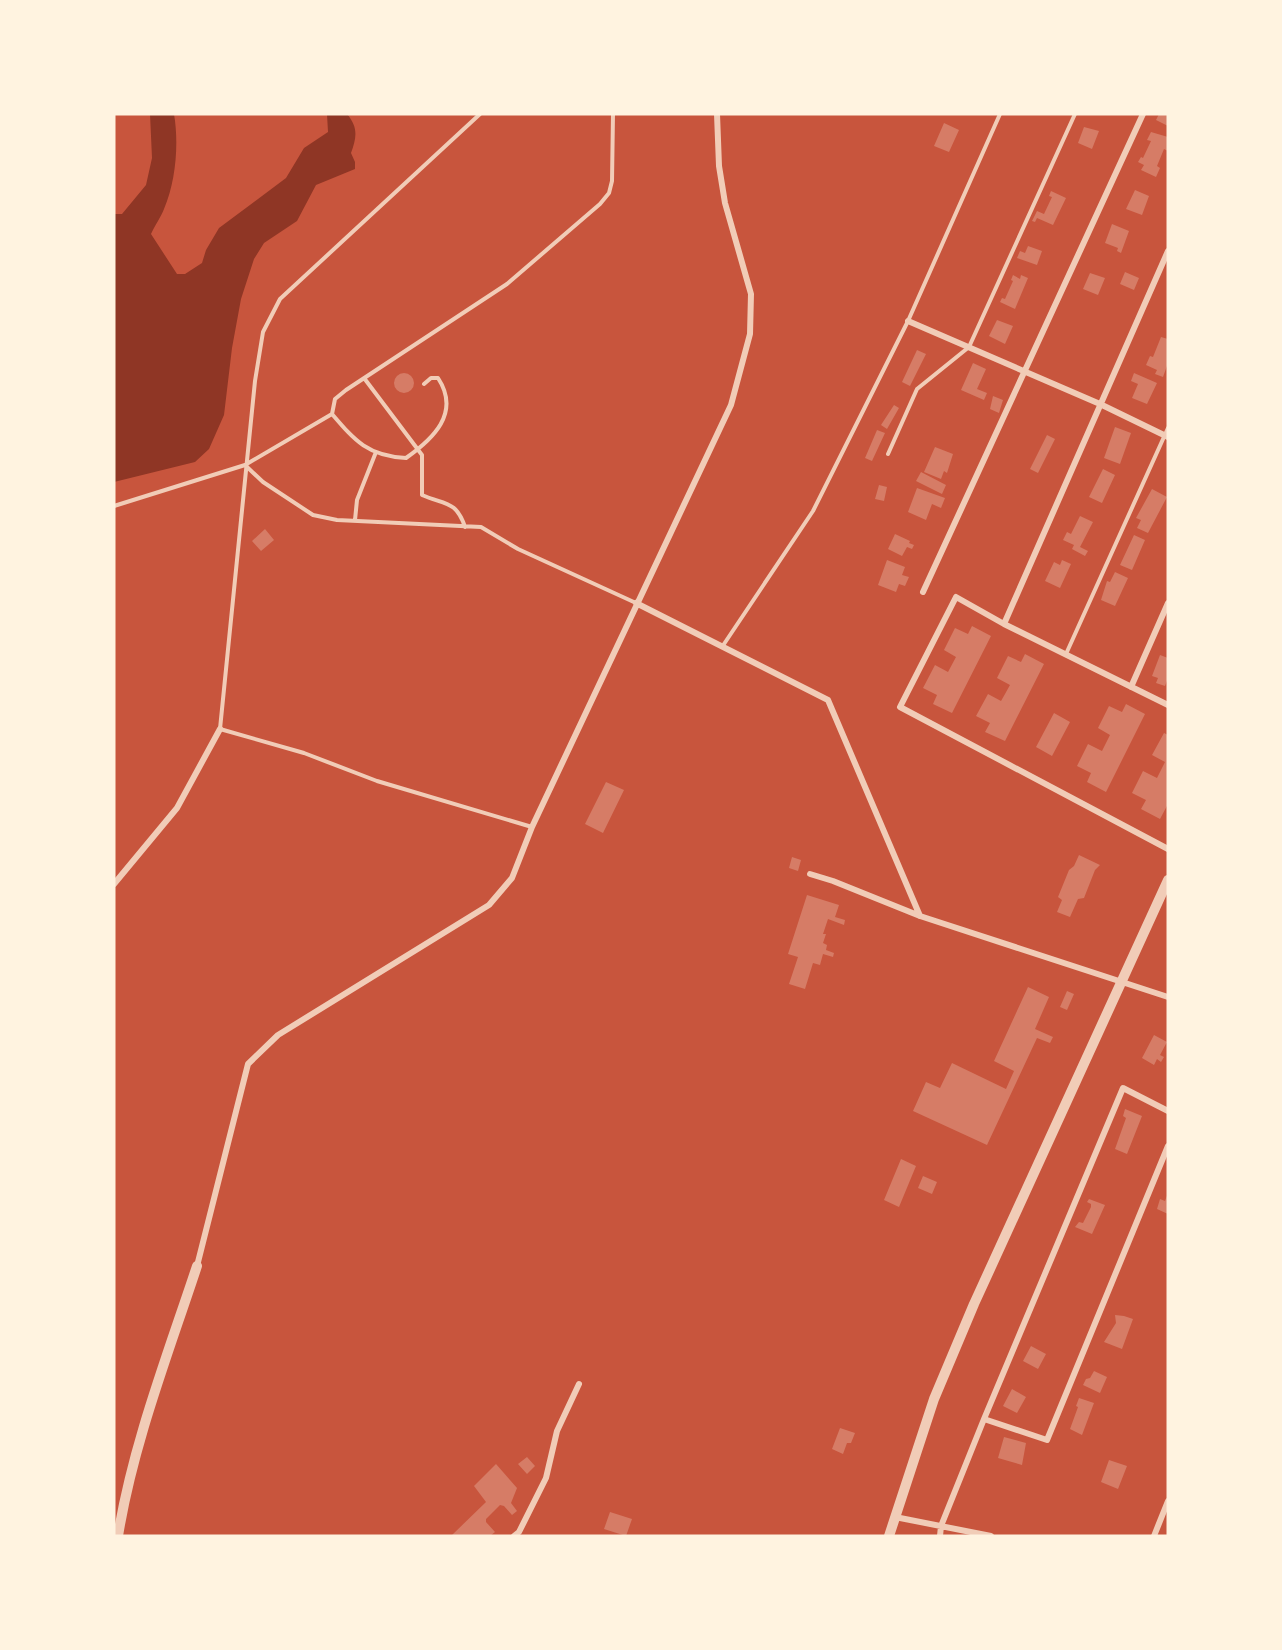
<svg xmlns="http://www.w3.org/2000/svg" width="1282" height="1650" font-family="Lato,sans-serif">
	<rect width="100%" height="100%" fill="#c8553d"/>
	<path fill="#8f3625" d="M150 114H174C179 143 176 181 164 209 161 217 155 225 151 234L177 274H185L202 263 206 250 219 228 286 178 304 148 328 132 327 114H347C358 127 357 137 351 153L355 162V169L316 185 297 221 264 243 254 259 241 299 232 348 224 415 209 449 195 462 114 482V214H122L146 185 152 158Z"/>
	<path fill="#d67c66" d="M1159 114H1168V126L1156 120Z
		M944 123 959 130 949 152 934 146Z
		M1084 127 1099 131 1092 149 1078 143Z
		M1151 132 1168 137V151L1164 149 1157 166 1160 168 1156 177 1141 170 1144 165 1138 162 1141 157 1143 158 1151 141 1147 140Z
		M1135 190 1149 196 1142 215 1126 209Z
		M1051 191 1066 198 1053 225 1037 218 1035 222 1032 221 1037 211 1044 214 1052 197 1049 196Z
		M1112 224 1129 231 1121 253 1117 251 1118 248 1105 243Z
		M1028 246 1042 251 1037 265 1017 258 1020 251 1025 253Z
		M1125 272 1139 278 1134 290 1120 284Z
		M1090 273 1105 278 1098 295 1083 289Z
		M1013 275 1020 279 1021 275 1028 278 1015 309 1000 302 1002 298 1005 299 1013 281 1011 280Z
		M997 320 1013 326 1005 344 989 336Z
		M1161 337 1168 339V363L1163 377 1155 374 1157 370 1146 365 1150 356 1153 357Z
		M917 350 926 354 910 386 902 382Z
		M973 363 986 369 977 389 987 393 984 400 961 390Z
		M394 383a10 10 0 1 1 20 0a10 10 0 1 1-20 0Z
		M1134 373 1157 383 1147 404 1132 398 1138 384 1131 381Z
		M993 396 1003 400 999 413 990 409Z
		M894 405 899 408 887 429 881 425Z
		M1115 427 1131 433 1120 464 1104 458Z
		M877 430 885 433 872 461 865 458Z
		M1047 435 1055 439 1038 473 1030 469Z
		M935 447 953 454 947 473 944 471 941 479 924 472Z
		M1103 469 1115 475 1102 503 1089 497Z
		M921 472 946 485 942 494 916 481Z
		M879 485 887 487 884 501 875 499Z
		M917 488 945 498 941 508 932 504 926 520 908 512Z
		M1152 489 1167 497 1148 533 1137 528 1141 520 1136 518Z
		M1080 516 1093 522 1080 547 1088 551 1085 556 1072 549 1074 545 1063 540 1067 532 1071 534Z
		M265 529 274 540 261 551 252 541Z
		M895 534 910 541 909 543 914 545 912 549 907 547 902 556 888 549Z
		M1134 535 1145 540 1132 570 1120 565Z
		M887 560 905 567 902 575 909 577 905 586 899 584 896 592 878 585Z
		M1062 560 1071 564 1060 588 1045 581 1054 562 1060 565Z
		M1115 572 1128 578 1115 606 1101 600 1107 581 1110 582Z
		M972 626 991 636 952 713 933 704 937 695 923 688 935 665 948 672 956 657 944 650 955 628 968 634Z
		M1025 654 1044 664 1005 741 985 732 990 723 976 716 988 694 1001 701 1005 694 1010 685 997 678 1008 656 1021 662Z
		M1160 655 1168 658V678L1165 686 1156 683 1158 678 1152 676Z
		M1126 704 1145 714 1106 792 1087 782 1091 773 1077 766 1088 744 1102 751 1110 735 1098 728 1109 706 1122 712Z
		M1054 713 1070 722 1052 756 1036 747Z
		M1164 733 1168 735V804L1160 819 1141 809 1146 800 1132 793 1143 771 1157 778 1165 762 1152 755Z
		M606 782 624 790 603 833 585 824Z
		M1079 855 1100 865 1095 870 1084 898 1078 899 1070 917 1057 912 1062 900 1058 897 1069 870 1074 866Z
		M792 857 801 860 798 871 789 868Z
		M807 895 839 905 835 917 845 920 844 925 828 919 823 934H826L823 943 827 945 826 950 834 953 833 957 823 954 820 965 813 963 805 989 789 984 798 957 788 954Z
		M1028 987 1049 997 1035 1029 1053 1037 1050 1043 1037 1038 987 1145 913 1111 926 1082 940 1088 952 1063 1006 1089 1014 1071 994 1061Z
		M1067 991 1074 994 1067 1010 1060 1007Z
		M1154 1035 1167 1042 1160 1055 1164 1057 1161 1062 1157 1059 1154 1065 1142 1058Z
		M1125 1109 1142 1116 1127 1154 1115 1149 1126 1118 1123 1116Z
		M901 1159 916 1166 899 1207 884 1200Z
		M923 1176 937 1182 932 1194 918 1188Z
		M1168 1193V1214L1157 1209 1160 1199 1165 1201Z
		M1089 1199 1105 1205 1092 1234 1075 1227 1079 1222 1083 1223 1091 1207V1204L1087 1202Z
		M1115 1315 1124 1316 1133 1319 1122 1349 1104 1342 1116 1323Z
		M1031 1346 1046 1354 1038 1369 1023 1361Z
		M1094 1371 1107 1377 1100 1393 1083 1385 1086 1379 1090 1378Z
		M1012 1389 1026 1397 1017 1413 1003 1406Z
		M1079 1398 1094 1403 1082 1435 1070 1429 1078 1407 1076 1406Z
		M840 1428 855 1433 851 1443H847L843 1454 832 1449Z
		M1004 1437 1026 1443 1022 1465 998 1458Z
		M527 1457 535 1466 527 1474 518 1464Z
		M1109 1460 1127 1466 1118 1489 1101 1482Z
		M496 1464 517 1488 511 1503 517 1511 512 1515 504 1506 500 1505 486 1519V1522L495 1532 490 1536H451L486 1502 474 1486Z
		M610 1512 632 1519 626 1536 604 1529Z"/>
	<g fill="none" stroke-linecap="round" stroke-linejoin="round">
		<path stroke="#f1ccb7" stroke-width="4" d="M480 114 280 299 263 332 255 381 220 729 304 753 377 781 532 827
			M364 378 422 455V495C445 505 456 500 465 527
			M332 414C355 441 368 456 406 458 433 439 461 413 438 378H431L424 384
			M888 454 917 389 969 347 1075 114
			M246 466 263 482 313 515 337 520 481 527 518 549 636 603
			M114 506 245 465 332 414 335 399 346 390 507 284 600 204 609 193 612 181 613 114
			M355 520 357 500 376 452
			M722 647 813 511 908 321 1000 114
			M1066 654 1168 428"/>
		<path stroke="#f1ccb7" stroke-width="6" d="M908 321 1100 404 1168 437
			M923 592 1143 114
			M636 603 828 700 920 916
			M1004 624 1168 251
			M1131 687 1168 603
			M1168 705 1004 624 956 597 900 707 1168 849
			M810 874 833 881 920 916 1168 997
			M114 884 177 808 220 729
			M197 1266 248 1064 278 1035 489 905 512 878 532 827 731 405 750 334 751 294 725 203 719 166 717 114
			M984 1419 1047 1440 1168 1146
			M895 1517 991 1536
			M514 1536 519 1532 546 1478 557 1431 579 1384
			M940 1536 941 1526 984 1419 1123 1088 1168 1111
			M1154 1536 1168 1501"/>
		<path stroke="#f1ccb7" stroke-width="10" d="M118 1536C133 1444 168 1354 197 1266
			M889 1536 934 1399 974 1304 1168 880"/>
	</g>
	<rect width="1282" height="1650" fill="none" stroke="#fff3e0" stroke-width="231"/>
</svg>
